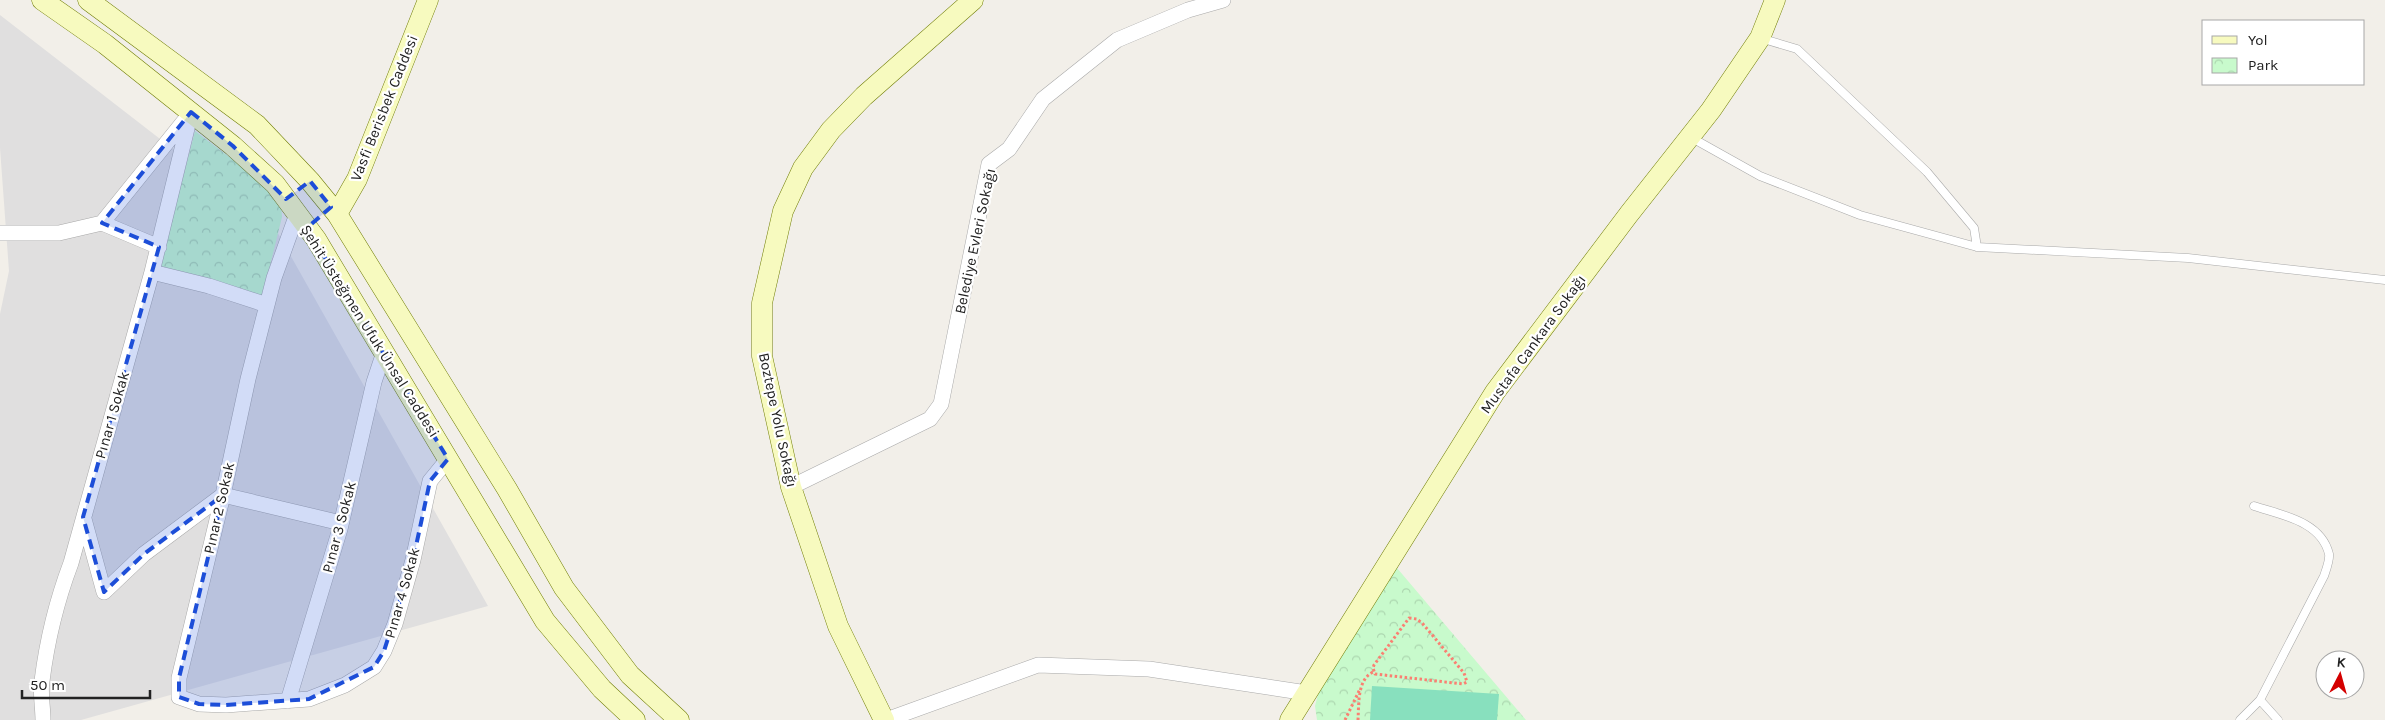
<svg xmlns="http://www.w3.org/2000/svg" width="2385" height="720" font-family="Karla,sans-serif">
	<defs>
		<pattern id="park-crowns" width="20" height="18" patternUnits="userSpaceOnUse" patternTransform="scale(1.25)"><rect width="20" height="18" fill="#c8facc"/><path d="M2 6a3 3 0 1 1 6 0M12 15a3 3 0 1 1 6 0" fill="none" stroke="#acd6af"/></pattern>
	</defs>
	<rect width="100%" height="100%" fill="#f2efe9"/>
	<path fill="#e0dfdf" d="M0 15 275 228 488 606 81 720H0V314L9 271 0 148Z"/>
	<path fill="url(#park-crowns)" d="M195 131 257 178 281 204 282 217 262 298 160 266Z
		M1397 568 1526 720H1317L1315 706 1318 694Z"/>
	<path fill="#88e0be" d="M1372 686 1499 694 1497 720H1370Z"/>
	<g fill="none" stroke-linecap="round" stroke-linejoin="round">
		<g stroke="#a9a9a9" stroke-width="9">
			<path id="lane" d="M1760 38 1797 49 1927 172 1974 228 1977 247
				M1692 138 1760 176 1860 215 1977 247 2188 258 2385 280
				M2260 700 2278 720
				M2240 720 2260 700 2324 576C2326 570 2330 560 2329 554 2321 521 2281 515 2254 506"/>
		</g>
		<g stroke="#a9a9a9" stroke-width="16">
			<path id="street" d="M297 214 274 278 248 379 223 495 179 678V697L199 704 226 705 309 699 345 685 374 667 384 651 395 624 413 560 430 481 448 459
				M102 223 159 247
				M0 233H59L102 223 189 115
				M152 272 209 286 267 305
				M791 487 930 419 941 404 989 164 1009 149 1043 99 1117 40 1188 10 1223 0
				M84 519 104 592 144 554 223 495 341 523
				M288 701 340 529 374 382 384 352
				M43 720C43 707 40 693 42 681 47 641 57 600 71 563L152 272 191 112
				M886 720 1038 665 1149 669 1307 693"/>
		</g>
		<g stroke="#707d05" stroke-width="21">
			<path id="secondary" d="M42 0 105 44 233 146 275 184 316 239 545 621 602 689 635 720
				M88 0 257 125 310 181 337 214 507 489 564 588 630 675 679 720
				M337 214 357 179 428 0
				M884 720 838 626 791 487 762 356V303L783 211 803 168 831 130 864 96 973 0
				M1290 720 1495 392 1629 214 1711 110 1760 38 1775 0"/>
		</g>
		<path stroke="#fa8072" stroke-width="3" stroke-dasharray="2.5 2.5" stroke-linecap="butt" d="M1409 618 1417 619 1423 624 1464 673 1467 682 1463 684 1375 674 1373 668 1374 665Z
			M1345 720 1360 689
			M1358 720C1359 704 1357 680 1373 672"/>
		<use href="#lane" stroke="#fff" stroke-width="8"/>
		<use href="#street" stroke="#fff" stroke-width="15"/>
		<use href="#secondary" stroke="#f7fabf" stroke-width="20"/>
	</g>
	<path fill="#1d4ed8" fill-opacity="0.2" stroke="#1d4ed8" stroke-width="4" stroke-dasharray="10 6" stroke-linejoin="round" d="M191 112 233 146 286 199 310 181 331 207 307 228 448 459 430 481 413 560 384 651 374 667 309 699 226 705 199 704 179 697V678L223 495 144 554 104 592 83 517 159 247 102 223Z"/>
	<g text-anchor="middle" stroke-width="4.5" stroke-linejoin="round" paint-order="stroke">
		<g font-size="15" fill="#222" stroke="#fff">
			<text transform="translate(384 108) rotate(-68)" y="5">Vasfi Berisbek Caddesi</text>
			<text transform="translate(975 241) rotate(-78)" y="5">Belediye Evleri Sokağı</text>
			<text transform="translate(370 331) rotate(58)" y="5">Şehit Üsteğmen Ufuk Ünsal Caddesi</text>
			<text transform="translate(1533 344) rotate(-54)" y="5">Mustafa Cankara Sokağı</text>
			<text transform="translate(112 415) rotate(-74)" y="5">Pınar 1 Sokak</text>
			<text transform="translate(778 420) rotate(78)" y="5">Boztepe Yolu Sokağı</text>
			<text transform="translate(219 508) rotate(-77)" y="5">Pınar 2 Sokak</text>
			<text transform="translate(339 527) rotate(-75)" y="5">Pınar 3 Sokak</text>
			<text transform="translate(402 593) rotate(-74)" y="5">Pınar 4 Sokak</text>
		</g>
	</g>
	<rect x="2202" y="20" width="162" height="65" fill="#ffffff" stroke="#a7a7a7"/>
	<rect x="2212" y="36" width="25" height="8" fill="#f7fabf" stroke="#a7a7a7"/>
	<text x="2248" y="45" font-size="15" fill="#222222">Yol</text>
	<rect x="2212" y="58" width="25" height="15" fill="url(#park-crowns)" stroke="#a7a7a7"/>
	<text x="2248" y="70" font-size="15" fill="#222222">Park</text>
	<g transform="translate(2340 675) rotate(6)"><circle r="24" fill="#ffffff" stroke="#a7a7a7"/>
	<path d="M0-4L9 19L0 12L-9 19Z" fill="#d40000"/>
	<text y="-8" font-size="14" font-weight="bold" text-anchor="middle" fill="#222222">K</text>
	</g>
	<path d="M22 690v8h128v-8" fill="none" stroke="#222222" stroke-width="2.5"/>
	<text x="30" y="690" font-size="15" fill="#222222" stroke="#ffffff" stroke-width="4" paint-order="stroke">50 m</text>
</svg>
